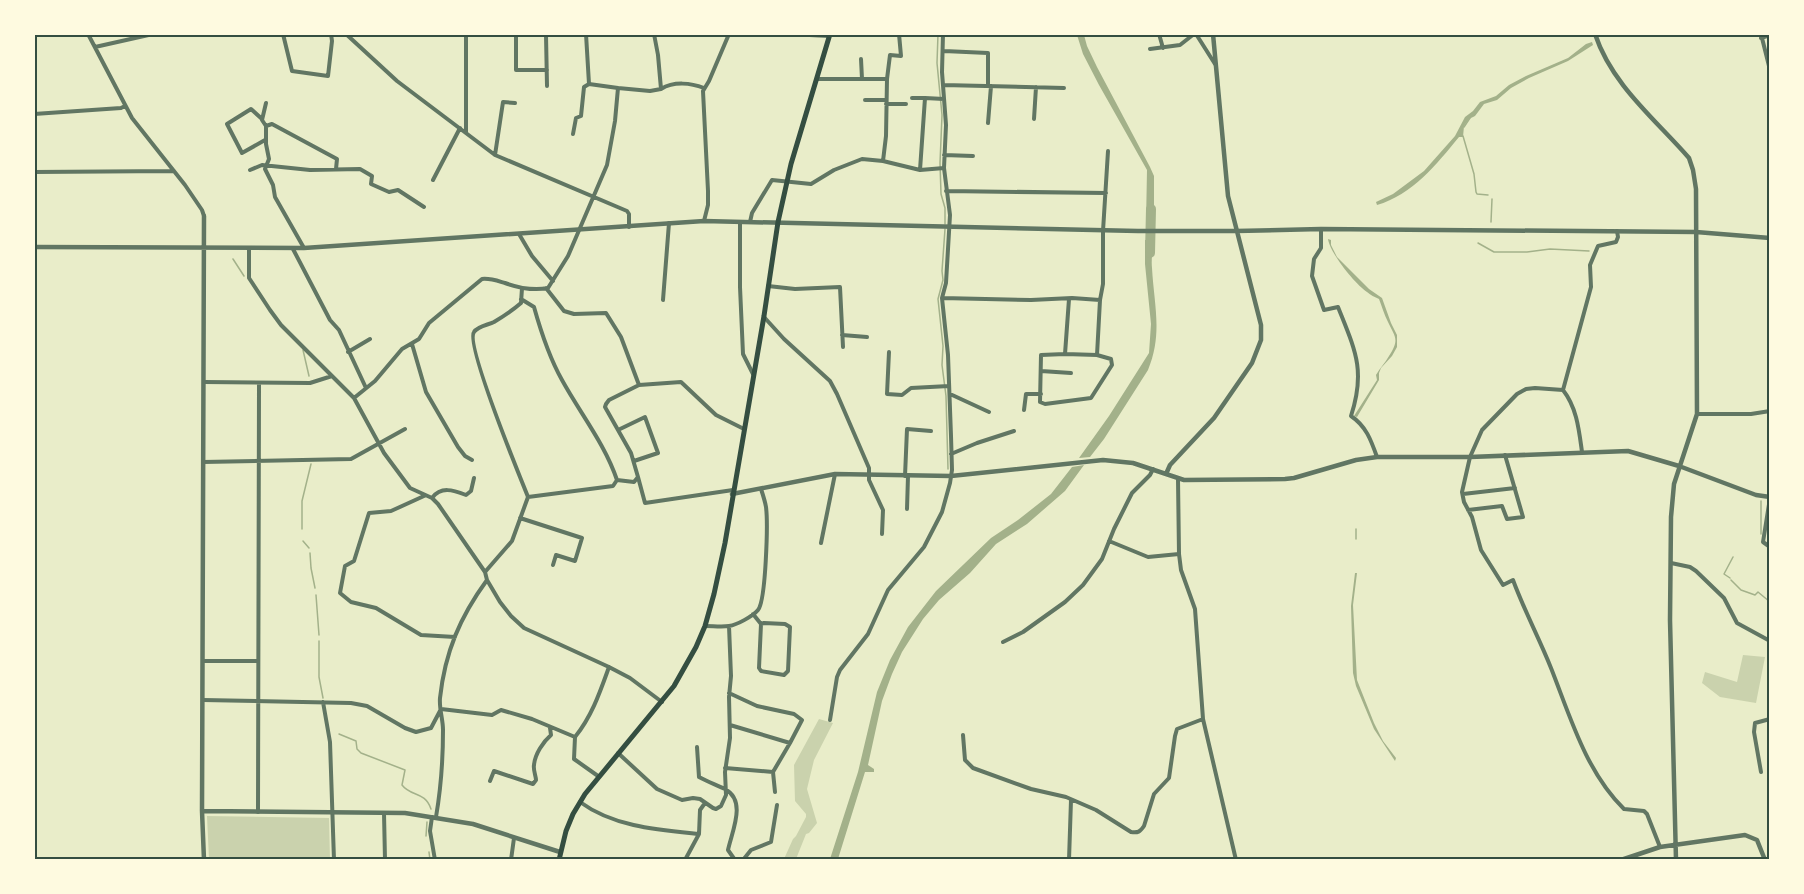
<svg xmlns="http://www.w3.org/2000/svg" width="1804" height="894" font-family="'PT Sans Narrow',sans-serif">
	<rect width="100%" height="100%" fill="#e9edc9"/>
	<path fill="#cad2ad" d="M1743 655 1765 657 1756 703 1720 697 1702 683 1705 672 1737 682Z
		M819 719 833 723 814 760 807 789 817 823 809 833 806 834 796 859H784L793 839 796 836 806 817V814L795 801 794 765Z
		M207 816 329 818 330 859H209Z"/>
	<path fill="#a3b18a" d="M1077 35H1084L1087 46 1097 67 1150 167 1154 176V223H1146L1147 170 1099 85 1083 54Z
		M1592 42 1593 45 1568 61 1529 78 1511 88 1497 100 1484 104 1475 116 1469 119 1464 126 1463 137H1459C1437 164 1412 195 1377 205L1376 202 1393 194 1424 171 1455 136 1465 117 1473 111 1480 102 1496 96 1509 85 1526 76 1568 58 1586 44Z
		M1328 239 1331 240V245L1337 257 1369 289 1382 298 1391 323 1397 335V347L1392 356 1381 368 1379 373V380L1357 417 1354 416 1377 380 1376 375C1380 368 1385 363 1389 356 1400 339 1395 337 1388 322 1384 314 1382 307 1379 299 1375 297 1370 295 1367 292 1355 284 1330 253 1328 239Z
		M1145 240H1153C1153 249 1151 259 1152 268 1154 305 1163 334 1148 370L1104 439 1090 457 1079 458 1109 416 1149 353 1151 324 1145 264Z
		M1084 465 1065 491 1027 524 996 544 970 573 939 600 923 619 902 652 892 674 882 701 868 765 874 769V772H865L838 859H830L858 772 877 692 890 660 908 627 936 591 991 538 1018 520 1051 494 1072 467Z
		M1355 573H1357L1353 605 1357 680 1374 723 1383 741 1396 758 1395 761 1374 729 1356 686 1353 673 1351 606Z"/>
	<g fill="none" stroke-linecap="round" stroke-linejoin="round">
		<path stroke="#a3b18a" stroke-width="1.5" d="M938 34 937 63 942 115 940 163 941 194 945 208V224
			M1464 127 1470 118
			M1463 136 1474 174 1476 192 1477 194 1488 195
			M1491 222 1492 199
			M945 229 942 271 943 280 938 299 943 346 942 365 946 396 948 469
			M1478 243 1494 252H1527L1550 249 1589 251
			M233 259 244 276
			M303 350 309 376
			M1761 501V534
			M302 529V501L311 464
			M1356 529V539
			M303 541 309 548
			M310 553 311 568 315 588
			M1730 578 1724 574 1733 557
			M1731 580 1741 590 1755 595 1758 592 1770 602
			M316 595 319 635
			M319 641V677L323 698
			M339 734 356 741 357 749 361 753 405 770 402 785C411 797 425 791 431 809
			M426 836 427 822
			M429 852 430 860"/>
		<path stroke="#a3b18a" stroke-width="10" d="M1150 253 1151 209"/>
		<path stroke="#617663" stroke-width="4" d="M88 34 132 118 185 185 202 210 204 216
			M283 34 292 71 328 76 332 41 331 34
			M346 34 397 81 495 155 627 211 629 214V227
			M466 34V132
			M516 34V70H547
			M534 34 546 35 547 86
			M586 34 589 84 618 88
			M790 34 829 36
			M1159 34 1163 48
			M1196 34 1215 64
			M1761 34 1770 70
			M1761 38 1770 35
			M95 47 153 34
			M1150 49 1180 45 1194 34
			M944 51 988 53V86
			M861 59 862 79
			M817 79H887L886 136 883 161
			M887 79 890 55 901 56 899 34
			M943 85 1064 88
			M661 89C674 81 691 83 704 88
			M912 98H925L920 170
			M925 98 944 99
			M865 100H886
			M266 103 262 120 266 126V144L269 159 265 169 273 185 275 197 304 248
			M886 104H906
			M34 114 121 108 125 106
			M262 119 251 109 227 124 242 153 265 140
			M1034 119 1036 87
			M988 123 991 86
			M266 126 272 124 337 159 336 169
			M573 134 576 118 581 116 584 87 589 84
			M495 155 503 102 515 103
			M944 155 973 156
			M250 170 262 165 310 170 360 169 372 176 371 184 389 192 398 190 424 207
			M34 172 174 171
			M433 180 460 128
			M946 191 1106 193
			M704 221 708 205V191L703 91 709 81 729 34
			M740 222V287L743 354 753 374
			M750 222 752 213 772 180 811 184 834 170 862 159 883 161 920 170 944 168
			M1321 229V248L1314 259 1312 276 1324 310 1338 307C1355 350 1366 370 1351 416 1366 426 1371 440 1377 457
			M519 234 532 256 553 281
			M249 249V278L270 310 281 325 354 398 384 453 410 488 432 498 438 504 485 572 487 580 500 602 511 616 524 628 609 667 630 678 662 702
			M293 249 330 320 339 330 366 388
			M768 286 795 289 840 287 843 347
			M546 288 564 311 574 314 606 313 621 337 639 385
			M942 298 1031 300 1072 298 1100 300 1103 284V231L1108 151
			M521 299 534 307C541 332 549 357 562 380 580 413 605 444 617 480L613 486 528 497
			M1069 299 1065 354 1097 355 1100 300
			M663 300 669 223
			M764 317 784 339 830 381 837 394 869 468V480L883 510 882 534
			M842 335 867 337
			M412 344 426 392 458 447 465 456 472 460
			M348 352 370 339
			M889 352 887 394 902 395 911 388 949 386
			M1065 354 1041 355 1040 402 1045 404 1091 398 1112 365 1111 359 1097 355
			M1041 371 1071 373
			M204 382 310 383 332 376
			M1563 390 1591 287 1590 265 1598 246 1616 242 1618 237 1617 231
			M950 394 989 412
			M354 398 375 381 402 349 419 339 429 323 482 279C490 278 498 281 505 283 519 288 533 291 548 288L568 256 607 165 615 121 618 88 650 91 661 89 658 55 654 34
			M1024 410 1026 394H1041
			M1697 414H1751L1770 411
			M618 430 645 417 658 453 634 461
			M1582 452C1579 430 1577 408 1563 390L1535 388 1526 389 1517 394 1482 430 1470 457 1462 492 1464 502 1472 517 1481 550 1503 585 1513 580C1524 610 1539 638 1551 668 1570 716 1586 772 1624 809L1644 811 1647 814 1660 847
			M951 454 977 443 1014 431
			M203 462 351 459 405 429
			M905 476 907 429 931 431
			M638 477 645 503 733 490
			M1178 479 1179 554 1181 570 1195 609 1203 719 1236 860
			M617 480 634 482 638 477 631 453 605 407 606 404 609 400 639 385 681 382 716 415 744 429
			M1463 494 1515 488
			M424 496 391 511 369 513 354 561 345 566 340 593 351 602 376 608 421 635 455 637
			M432 498C441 486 453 490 466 495L471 491 474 478
			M1770 498 1763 542 1770 547
			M907 509 908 476
			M1468 510 1502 506 1507 519 1523 517 1505 455
			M520 518 582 538 575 561 556 555 553 565
			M1109 541 1148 557 1179 554
			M821 543 835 474
			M1671 563 1690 567 1696 571 1724 598 1737 623 1770 641
			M485 572 512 541 528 497C520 477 465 343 474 332 478 326 488 325 494 322 504 316 513 310 521 303L522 288
			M753 614 761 624 759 668 761 671 784 675 788 671 790 627 785 624 764 623 761 624
			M705 626C713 626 722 627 729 626 737 625 753 616 758 610 766 600 768 523 766 507 765 501 763 495 761 489
			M1003 642 1023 632 1065 602 1083 585 1102 559 1114 529 1132 493 1150 475 1153 469
			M203 661H258
			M729 693 757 706 794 714 802 720 790 743 730 725
			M203 700 351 703 367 706 405 728 416 732 431 728 441 709
			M323 702 330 742 334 860
			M441 709 492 715 501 710 532 719 575 737C592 716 600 692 609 667
			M830 720 837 677 840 670 868 634 888 590 924 547 942 512 950 483 952 470 951 436 948 355 942 298 946 283 950 215 944 168 946 125 942 72 943 34
			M963 735 965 760 973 768 1031 789 1066 797 1096 810 1131 832C1138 833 1140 832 1144 826L1154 794 1169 778 1175 736 1177 729 1203 719
			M575 737 574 759 598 776
			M697 747 699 777C708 782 717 785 725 789 747 801 732 831 728 850L735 860
			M618 753 657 789 682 800 693 798 700 799 713 808 716 809 721 806 726 795 725 772 730 738 729 697 731 676 729 626
			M725 768 773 772 790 743
			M773 772 775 792
			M1761 772 1754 732 1755 723 1770 719
			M490 781 494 771 533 784 536 780C536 776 533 770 534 765 535 754 543 742 551 735L550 728
			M580 802C614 827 659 830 699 834
			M258 812 259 383
			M384 813 385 860
			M432 817 430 831 435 860
			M436 817C441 788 443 760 443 730 443 719 439 709 440 698 445 652 460 617 487 580
			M511 860 514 838
			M685 860 699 834 700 810 705 803
			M743 860 751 850 771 842 777 805
			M1069 860 1071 800"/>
		<path stroke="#617663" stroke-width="4.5" d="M1595 34C1612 85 1655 119 1689 158L1693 170 1696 189 1697 414 1674 484 1671 517 1670 620 1676 860
			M34 247 304 248 704 221 1138 231H1236L1321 229 1696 232 1770 238
			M1166 474 1170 465 1214 418 1252 363 1261 340V325L1228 196 1213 34
			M732 494 835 474 951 476 1103 460 1133 463 1184 480 1285 479 1294 478 1356 460 1377 457H1470L1628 451 1679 466 1756 495 1770 497
			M202 811 405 813 473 824 560 852
			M204 860 202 811 204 216
			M1621 860 1660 847 1745 835 1757 840 1765 860"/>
		<path stroke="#344e41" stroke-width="5" d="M559 860 566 831 573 814 585 794 674 686 696 647 705 626 714 594 725 543 764 316 778 222 791 164 830 34"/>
	</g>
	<rect width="1804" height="894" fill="none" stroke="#fefae0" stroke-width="72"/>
	<rect x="36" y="36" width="1732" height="822" fill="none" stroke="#344e41" stroke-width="2"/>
</svg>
